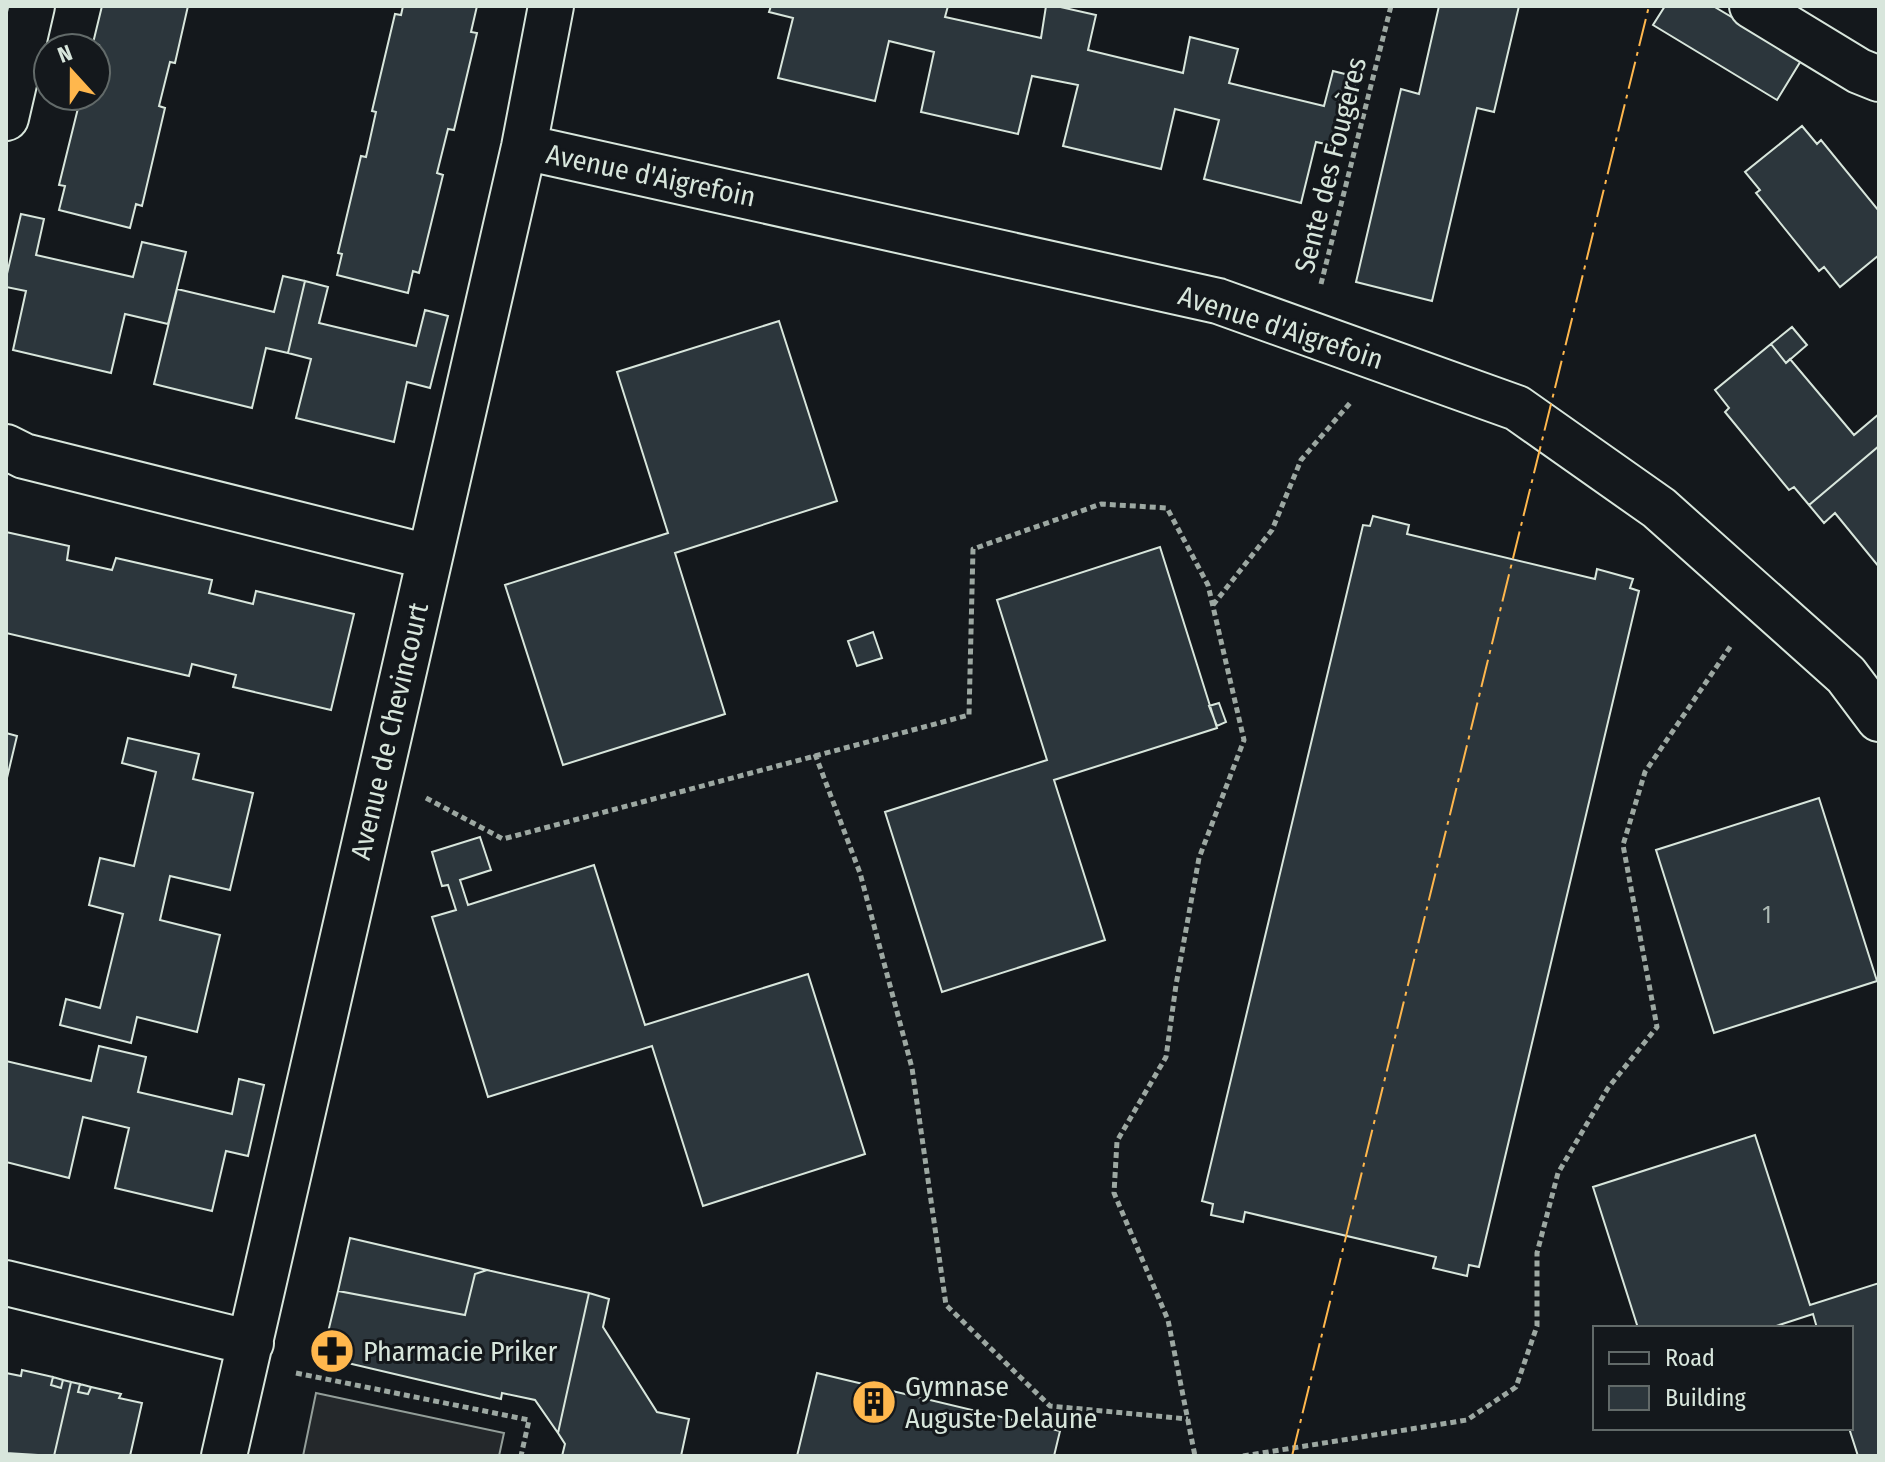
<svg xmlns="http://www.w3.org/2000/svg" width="1885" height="1462" font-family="'Fira Sans Condensed',sans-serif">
	<rect width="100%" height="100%" fill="#14181c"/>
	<path fill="#24282b" stroke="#939e99" stroke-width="2" d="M316 1393 504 1433 499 1456H303Z"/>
	<path fill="#2c363c" stroke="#d8e6dc" stroke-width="2" d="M102 6H188L175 63 170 62 159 106 165 108 142 206 136 204 130 228 59 210 65 186 59 185 81 96H96V56L99 45 93 43Z
		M403 6H477L471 32 477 33 454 130 448 129 437 173 443 175 419 273 413 271 408 293 337 275 342 254 338 253 361 156 366 157 376 112 372 111 395 14 401 15Z
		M771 6H948L945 17 1041 38 1046 6H1056L1096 15 1088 50 1183 73 1190 37 1238 49 1229 83 1324 106 1333 71 1357 77 1340 147 1316 142 1301 203 1204 179 1219 120 1175 109 1161 169 1063 146 1078 85 1032 76 1018 134 921 112 934 52 889 41 875 101 778 78 793 18 769 12Z
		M1439 6H1519L1494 112 1477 108 1432 301 1356 282 1401 89 1419 94Z
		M1665 6H1713L1802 59 1777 100 1653 25Z
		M1802 126 1817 144 1821 140 1879 211V255L1840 287 1824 267 1819 271 1756 193 1760 190 1745 172Z
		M21 214 44 219 36 255 133 277 142 242 186 252 168 324 125 314 111 373 13 350 26 291 6 287V278Z
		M283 276 305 281 288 353 266 348 252 408 154 384 177 289 274 312Z
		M305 281 328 287 319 323 416 346 425 310 448 316 430 388 407 382 394 442 296 418 311 359 288 353Z
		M779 321 837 501 675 553 725 714 563 765 505 585 668 533 617 372Z
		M1792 327 1807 345 1786 363 1771 344Z
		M1771 344 1786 363 1790 359 1854 435 1879 414V446L1809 505 1794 487 1789 490 1725 412 1729 408 1715 390Z
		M1879 446V567L1835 513 1824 523 1809 505Z
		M1373 516 1409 525 1407 534 1595 579 1597 569 1633 579 1630 588 1639 591 1479 1267 1469 1265 1467 1276 1433 1268 1436 1257 1245 1212 1243 1222 1211 1215 1213 1204 1202 1201 1363 525 1370 526Z
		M6 532 69 546 67 560 112 570 116 558 212 580 209 593 253 604 256 591 354 614 331 710 233 687 236 675 192 664 189 676 6 633Z
		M1160 547 1217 728 1054 780 1105 940 942 992 885 812 1047 760 997 600Z
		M873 632 882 658 857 666 848 641Z
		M1219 703 1226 722 1217 726 1209 706Z
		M6 733 17 736 6 782Z
		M128 738 199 754 193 779 253 793 230 890 170 876 160 920 220 935 197 1032 137 1017 131 1043 60 1025 66 999 100 1008 123 914 89 905 100 858 134 866 156 772 122 763Z
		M1819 798 1877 981 1714 1033 1656 850Z
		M480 837 491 870 460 880 468 905 594 865 645 1025 808 974 865 1154 703 1206 652 1046 488 1097 432 917 456 910 448 885 442 886 432 852Z
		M99 1046 146 1057 138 1092 232 1114 239 1079 264 1085 248 1156 226 1151 212 1211 115 1188 129 1128 83 1117 69 1178 6 1162V1061L91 1081Z
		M1755 1135 1810 1305 1879 1283V1456H1858L1849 1428H1851V1328H1817L1813 1314 1770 1328H1638L1593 1187Z
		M350 1238 487 1270 475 1274 465 1315 338 1291Z
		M487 1270 589 1293 558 1433 535 1400 502 1393 501 1399 322 1357 338 1291 465 1315 475 1274Z
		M589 1293 609 1299 603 1327 657 1412 689 1419 681 1456H562L565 1444 558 1433Z
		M22 1370 53 1377 51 1385 61 1388 63 1380 71 1382 54 1456 6 1453V1373L21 1376Z
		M817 1373 1060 1431 1054 1456H797Z
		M53 1377 63 1380 61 1388 51 1385Z
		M71 1382 80 1384 78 1392 88 1394 91 1387 121 1394 119 1398 142 1403 130 1456H54Z
		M80 1384 91 1387 88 1394 78 1392Z"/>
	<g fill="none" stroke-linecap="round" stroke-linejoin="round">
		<g stroke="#d8e6dc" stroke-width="48">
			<path id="minor" d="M1752 6 1859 71 1879 79
				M6 118 32 6
				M524 147 1218 301 1517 408 1659 508 1846 675 1879 719
				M6 447 24 456 429 557
				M6 1283 251 1343
				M224 1456 524 147 551 6"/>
		</g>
		<path stroke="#9da8a2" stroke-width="5" stroke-dasharray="6 4" stroke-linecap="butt" d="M1321 284 1391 6
			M1213 605 1272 530 1301 460 1350 403
			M815 754 860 873 912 1068 946 1305 1050 1406 1188 1419
			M426 798 503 839 969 715 973 549 1101 504 1167 508 1208 585 1244 740 1199 858 1176 985 1166 1057 1117 1141 1114 1193 1168 1320 1195 1456
			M296 1373 529 1420 521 1456
			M1243 1456 1467 1420 1516 1387 1537 1326V1253L1558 1173 1608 1088 1657 1027 1623 845 1645 772 1732 644"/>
		<use href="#minor" stroke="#14181c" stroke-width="44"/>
		<path stroke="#ffb74d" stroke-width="2" stroke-dasharray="28 6 4 6" stroke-linecap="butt" d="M1292 1456 1649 6"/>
	</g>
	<defs>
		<g id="pharmacy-disc" transform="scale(2.3)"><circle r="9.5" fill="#ffb74d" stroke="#14181c"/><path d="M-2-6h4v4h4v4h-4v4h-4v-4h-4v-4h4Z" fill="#111"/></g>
		<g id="building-disc" transform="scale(2.3)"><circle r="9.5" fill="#ffb74d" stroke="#14181c"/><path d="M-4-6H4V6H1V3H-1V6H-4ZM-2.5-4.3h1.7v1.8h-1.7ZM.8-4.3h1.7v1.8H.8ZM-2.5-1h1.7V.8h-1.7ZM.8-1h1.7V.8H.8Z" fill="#111"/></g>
	</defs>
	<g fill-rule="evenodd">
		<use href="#pharmacy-disc" x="332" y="1351"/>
		<use href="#building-disc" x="874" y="1402"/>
	</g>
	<g text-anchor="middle" stroke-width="6" stroke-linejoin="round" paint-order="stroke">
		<g font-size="24" fill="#adbab4">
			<text x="1767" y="923">1</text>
		</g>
		<g font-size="28" fill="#d8e6dc" stroke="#14181c">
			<text transform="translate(1330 165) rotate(-76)" y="10">Sente des Fougères</text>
			<text transform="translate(651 175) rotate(12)" y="10">Avenue d'Aigrefoin</text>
			<text transform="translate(1281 327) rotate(18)" y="10">Avenue d'Aigrefoin</text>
			<text transform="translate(389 731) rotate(-77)" y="10">Avenue de Chevincourt</text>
		</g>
		<g font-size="28" fill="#d8e6dc" stroke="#14181c" text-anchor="start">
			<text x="363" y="1361">Pharmacie Priker</text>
			<text x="905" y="1396">Gymnase<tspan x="905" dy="32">Auguste Delaune</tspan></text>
		</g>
	</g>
	<rect width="1885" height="1462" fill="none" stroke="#d8e6dc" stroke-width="16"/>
	<rect x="1593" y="1326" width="260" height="104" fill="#14181c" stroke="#626a69" stroke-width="2"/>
	<rect x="1609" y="1352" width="40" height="12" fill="#14181c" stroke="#626a69" stroke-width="2"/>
	<text x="1665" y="1366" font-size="24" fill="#d8e6dc">Road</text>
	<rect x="1609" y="1386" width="40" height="24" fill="#2c363c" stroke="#626a69" stroke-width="2"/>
	<text x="1665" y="1406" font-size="24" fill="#d8e6dc">Building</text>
	<g transform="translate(72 72) rotate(339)"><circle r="38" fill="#14181c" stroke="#626a69" stroke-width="2"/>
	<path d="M0-6L14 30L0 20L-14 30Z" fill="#ffb74d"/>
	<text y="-12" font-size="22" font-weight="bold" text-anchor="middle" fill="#d8e6dc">N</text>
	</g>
</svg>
